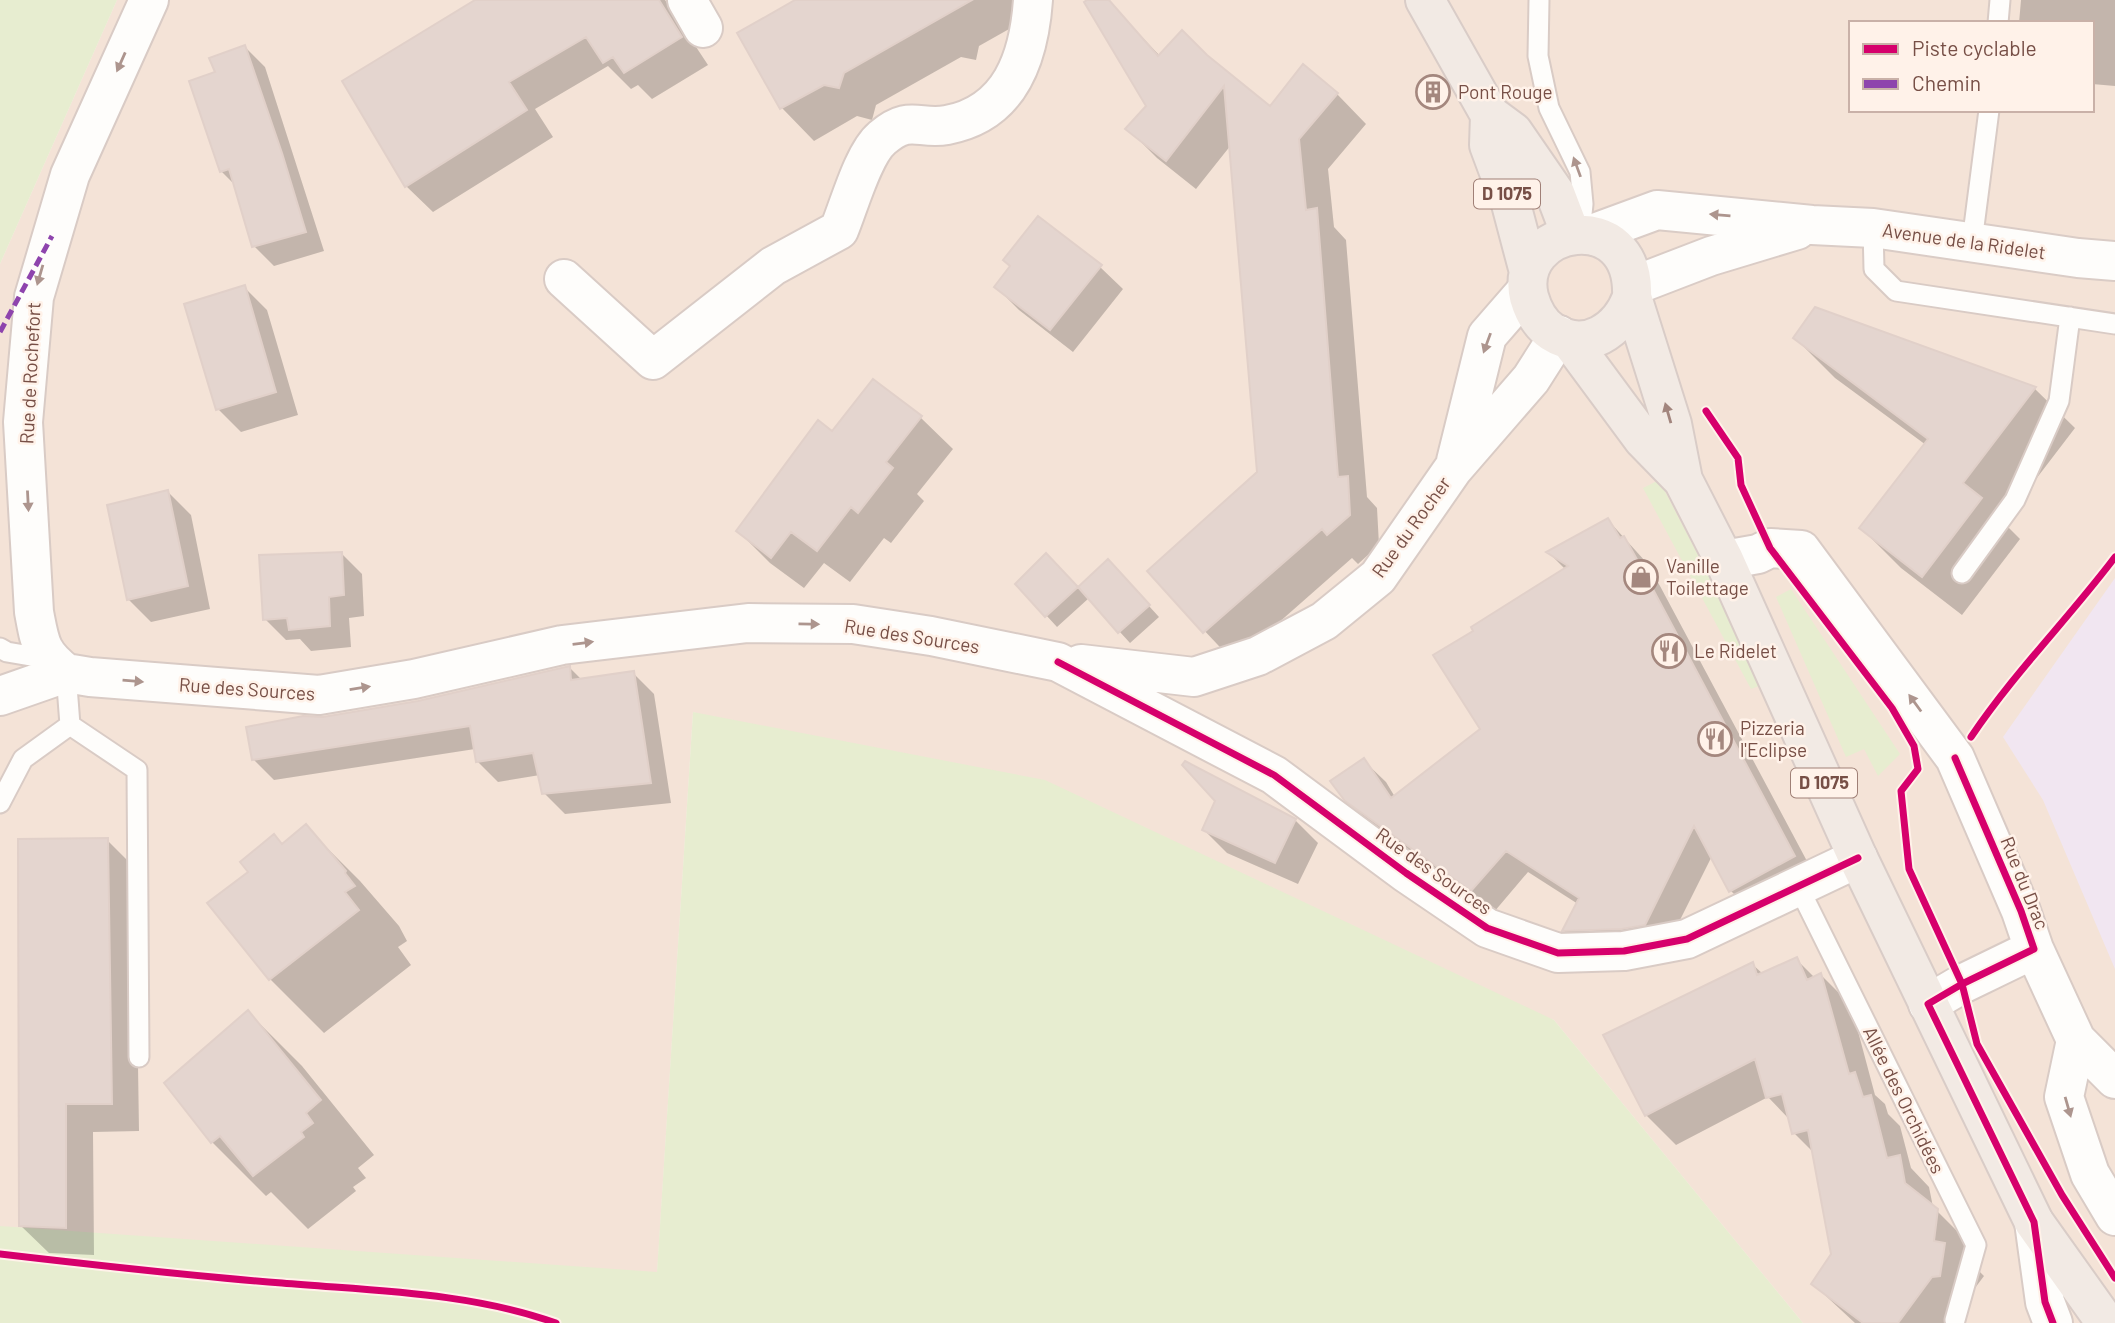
<svg xmlns="http://www.w3.org/2000/svg" width="2115" height="1323" font-family="Barlow,sans-serif">
	<rect width="100%" height="100%" fill="#f8efe7"/>
	<path fill="#f4e3d7" fill-rule="evenodd" d="M117 0H2115V1323H1803L1554 1020 693 712 656 1290 0 1233V264ZM1851 23H2092V110H1851Z"/>
	<path fill="#f1e6f1" d="M2115 578V969L2043 800 2003 737Z"/>
	<path fill="#e7edd0" d="M0 0H117L0 264Z
		M1659 480 1723 603 1759 686 1751 689 1643 488Z
		M1791 589 1900 754 1878 776 1864 749 1846 757 1776 597Z
		M693 712 1045 780 1554 1020 1803 1323H0V1226L657 1272Z"/>
	<path fill="#0003" d="M479 0H665L708 65 652 99 638 85 631 89 608 66 535 109 553 137 433 212 406 186Z
		M798 0H1024L1032 16 979 46 976 60 961 57 876 105 872 120 857 116 814 141 782 108 740 34Z
		M1090 0H1107L1160 56 1206 57 1270 108 1337 94 1366 124 1328 169 1334 227 1346 240 1367 497 1377 508 1379 545 1358 564 1352 558 1234 662 1149 572 1259 473 1231 145 1196 189 1157 158 1128 129 1148 106Z
		M2021 0H2115V86L2092 84V23H2019Z
		M245 47 265 67 324 251 274 266 254 246 236 186 221 171 217 73Z
		M1100 267 1123 289 1073 352 1019 310 996 287Z
		M244 287 267 310 298 415 241 432 218 409Z
		M1816 310 2035 389 2075 428 2003 522 2020 539 1962 615 1901 568 1861 528 1926 445 1835 378 1795 338Z
		M873 381 921 418 953 449 917 494 924 501 891 543 884 538 850 582 824 563 804 588 770 563 738 531 833 433Z
		M168 492 191 515 210 609 151 622 128 599Z
		M1608 520 1645 561 1660 586 1816 878 1753 913 1731 891 1712 856 1667 946 1586 952 1564 931 1578 904 1528 872 1494 912 1369 822 1347 800 1364 761 1386 782 1395 797 1483 730 1476 631 1566 570 1549 553Z
		M341 553 362 574 364 616 349 618 351 647 311 651 300 639 286 640 265 619Z
		M1046 556 1078 589 1108 561 1159 617 1130 643 1089 598 1057 627 1046 615Z
		M570 668 582 680 633 673 654 694 671 803 565 814 544 793 540 775 498 782 477 761 475 749 274 780 253 759 323 718 418 702Z
		M1185 764 1295 820 1318 843 1298 884 1227 853 1204 830 1217 800Z
		M306 827 360 881 399 926 407 941 398 947 411 965 324 1033 270 979 283 845Z
		M107 840 135 868 139 1131 93 1132 94 1255 49 1253 20 1225Z
		M1796 959 1815 978 1821 975 1851 1005 1875 1095 1885 1104 1888 1114 1900 1126 1911 1168 1929 1187 1933 1207 1967 1241 1965 1257 1984 1276 1972 1292 1970 1306H1962L1950 1323H1855L1813 1284 1833 1255 1814 1153 1794 1133 1790 1120 1768 1097 1676 1145 1646 1115 1752 964 1763 974Z
		M248 1012 302 1066 374 1155 358 1168 366 1178 353 1187 356 1191 308 1229 271 1192 266 1196 212 1142Z"/>
	<path fill="#e4d5cf" stroke="#e1d0c9" stroke-width="2" d="M475 0H659L682 37 624 73 613 57 603 63 586 37 509 82 527 110 405 187 342 81Z
		M795 0H972L844 73 839 88 824 85 780 109 737 33Z
		M1087 0H1109L1158 56 1182 30 1207 55 1270 106 1303 64 1338 93 1299 139 1306 210 1317 208 1338 477 1348 476 1350 515 1327 535 1322 529 1203 633 1147 571 1257 472 1224 86 1166 161 1125 129 1146 106 1084 2Z
		M245 45 282 153 306 232 252 247 229 169 220 172 189 81 215 72 209 58Z
		M1038 216 1102 265 1050 330 994 287 1010 266 1003 260Z
		M245 285 276 392 216 410 184 304Z
		M1815 307 2036 387 1963 483 1982 498 1922 577 1859 528 1928 439 1793 338Z
		M873 379 922 416 886 462 893 468 858 513 851 507 817 551 791 532 771 558 736 531 818 420 832 431Z
		M168 490 188 586 127 600 107 505Z
		M1608 518 1620 538 1624 536 1639 563 1795 856 1729 892 1694 826 1645 925 1622 929 1562 931 1579 898 1506 851 1471 891 1345 801 1330 781 1364 758 1391 798 1480 729 1433 655 1473 631 1471 627 1568 566 1546 552Z
		M342 552 344 595 329 597 330 626 289 630 287 618 263 620 259 555Z
		M1046 553 1078 587 1045 617 1015 584Z
		M1108 559 1150 605 1118 633 1078 587Z
		M570 666 571 680 634 671 651 783 542 794 533 753 476 762 470 726 252 760 246 727 303 716 323 717 418 701Z
		M1185 761 1296 819 1275 863 1202 830 1215 801 1182 765Z
		M306 824 346 871 345 873 355 886 345 892 359 910 269 980 207 903 248 872 240 862 274 834 282 844Z
		M108 838 112 1104H66V1228L19 1226 18 839Z
		M1797 957 1807 980 1821 973 1849 1074 1855 1072 1863 1097 1871 1095 1887 1158 1900 1155 1905 1183 1938 1209 1934 1241 1945 1243 1940 1276 1932 1277 1898 1323H1863L1811 1284 1831 1254 1808 1130 1792 1134 1782 1094 1766 1098 1755 1059 1645 1116 1603 1035 1753 962 1757 975Z
		M248 1010 321 1100 306 1113 313 1123 301 1132 304 1137 253 1176 220 1136 211 1143 164 1083Z"/>
	<g fill="none" stroke-linecap="round" stroke-linejoin="round">
		<g stroke="#d9cbc5" stroke-width="23">
			<path id="service" d="M1539 0 1538 56 1549 108 1580 172 1583 204 1580 234
				M1998 23 2000 0
				M1873 228 1874 269 1896 291 2115 324
				M1972 242 1989 110
				M1962 573 2015 500 2059 401 2070 317
				M0 648 7 652 48 659
				M66 673 70 725 137 770 139 1057
				M0 803 23 759 70 725
				M1798 886 1976 1245 1955 1320"/>
		</g>
		<g stroke="#d9cbc5" stroke-width="42">
			<path id="minor" d="M687 0 703 28
				M564 279 653 360 773 266 839 230C849 206 863 154 882 138 910 114 918 130 947 125 1011 113 1029 57 1033 0
				M1456 461 1487 336 1527 290
				M1724 560 1758 554 1770 548 1801 550 1955 758 2021 911 2034 949 2076 1040 2115 1079
				M1081 664 1194 677 1258 656 1324 621 1378 577 1453 469 1531 379 1559 335
				M66 673C40 653 40 643 34 612L23 422 34 297 70 175 149 0
				M0 696 66 673 90 677 319 695 414 679 562 645 748 623 853 624 931 636 1058 662 1274 775 1406 873 1487 928 1558 953 1624 951 1687 939 1858 858
				M1928 1004 1962 984 2034 949
				M2076 1040 2064 1097 2090 1174 2115 1216
				M2034 1222 2045 1302 2053 1323"/>
		</g>
		<g stroke="#daccc6" stroke-width="42">
			<path id="secondary" d="M1589 235 1657 210 1812 225 1873 228 2078 258 2115 261
				M1633 286 1711 256 1797 230"/>
		</g>
		<g stroke="#d9ccc7" stroke-width="42">
			<path id="primary" d="M1425 0 1490 115 1513 132 1555 193 1571 235
				M1490 115 1489 145 1511 204 1529 272
				M1632 297C1620 330 1586 354 1552 332 1540 324 1533 311 1529 297 1512 226 1636 203 1632 297L1672 424 1683 480 1724 560 1858 858 2034 1222 2106 1323
				M1569 339 1643 439 1683 480"/>
		</g>
		<use href="#service" stroke="#fefdfb" stroke-width="19"/>
		<use href="#minor" stroke="#fefdfb" stroke-width="38"/>
		<use href="#secondary" stroke="#fefdfb" stroke-width="38"/>
		<use href="#primary" stroke="#f2eae4" stroke-width="38"/>
		<path stroke="#8e44ad" stroke-width="5" stroke-dasharray="10 5" stroke-linecap="butt" d="M0 332 52 236"/>
		<g stroke="#fff2e9" stroke-width="11">
			<path id="cycleway" d="M1706 411 1738 458 1741 485 1770 548 1892 708 1914 746 1918 769 1901 791 1909 869 1962 984 1977 1044 2062 1195 2115 1278
				M1058 662 1274 775 1406 873 1487 928 1558 953 1624 951 1687 939 1858 858
				M1971 737C2014 673 2069 618 2115 557
				M1955 758 2021 911 2034 949 1962 984 1928 1004 2034 1222 2045 1302 2053 1323
				M0 1254C94 1265 188 1276 282 1283 374 1291 468 1292 556 1323"/>
		</g>
		<use href="#cycleway" stroke="#d6006c" stroke-width="7"/>
	</g>
	<defs><path id="oneway-solid" d="M-6-.8H1V-3.2L6.5 0L1 3.2V.8H-6Z" transform="scale(1.75)"/></defs>
	<g fill="#ad958e">
		<use href="#oneway-solid" transform="translate(121 62) rotate(114)"/>
		<use href="#oneway-solid" transform="translate(1577 167) rotate(-110)"/>
		<use href="#oneway-solid" transform="translate(1720 215) rotate(-175)"/>
		<use href="#oneway-solid" transform="translate(40 275) rotate(106)"/>
		<use href="#oneway-solid" transform="translate(1487 343) rotate(110)"/>
		<use href="#oneway-solid" transform="translate(28 501) rotate(87)"/>
		<use href="#oneway-solid" transform="translate(809 624) rotate(1)"/>
		<use href="#oneway-solid" transform="translate(583 643) rotate(-7)"/>
		<use href="#oneway-solid" transform="translate(133 681) rotate(5)"/>
		<use href="#oneway-solid" transform="translate(360 688) rotate(-9)"/>
		<use href="#oneway-solid" transform="translate(1915 703) rotate(-126)"/>
		<use href="#oneway-solid" transform="translate(2068 1107) rotate(74)"/>
	</g>
	<use fill="#a2857d" href="#oneway-solid" transform="translate(1668 413) rotate(-106)"/>
	<defs>
		<g id="building-ring" transform="scale(1.75)"><circle r="9.5" fill="#fff2e9" stroke="#a4877e" stroke-width="1.5"/><path d="M-4-6H4V6H1V3H-1V6H-4ZM-2.5-4.3h1.7v1.8h-1.7ZM.8-4.3h1.7v1.8H.8ZM-2.5-1h1.7V.8h-1.7ZM.8-1h1.7V.8H.8Z" fill="#a4877e"/></g>
		<g id="shop-ring" transform="scale(1.75)"><circle r="9.5" fill="#fff2e9" stroke="#a4877e" stroke-width="1.5"/><path d="M-5-2.5h2.3a2.7 3.5 0 0 1 5.4 0H5L5.5 6h-11ZM-1.5-2.5h3a1.5 2.3 0 0 0-3 0Z" fill="#a4877e"/></g>
		<g id="restaurant-ring" transform="scale(1.75)"><circle r="9.5" fill="#fff2e9" stroke="#a4877e" stroke-width="1.5"/><path d="M-5-6h1v4h1v-4h1v4h1v-4h1v5L-1.5 .5V6h-2V.5L-5-1ZM5-6V6H3V1.5H1.5Q1.5-4 5-6Z" fill="#a4877e"/></g>
	</defs>
	<g fill-rule="evenodd">
		<use href="#building-ring" x="1433" y="92"/>
		<use href="#shop-ring" x="1641" y="577"/>
		<use href="#restaurant-ring" x="1669" y="651"/>
		<use href="#restaurant-ring" x="1715" y="739"/>
	</g>
	<g text-anchor="middle" stroke-width="5" stroke-linejoin="round" paint-order="stroke">
		<g fill="#fff2e9" stroke="#a08077" stroke-width="2">
			<rect x="1474" y="179.5" width="66" height="29" rx="5"/>
			<rect x="1791" y="768.5" width="66" height="29" rx="5"/>
		</g>
		<g font-size="18" font-weight="bold" fill="#774f46">
			<text x="1507" y="200">D 1075</text>
			<text x="1824" y="789">D 1075</text>
		</g>
		<g font-size="19" fill="#774f46" stroke="#fff2e9" text-anchor="start">
			<text x="1458" y="99">Pont Rouge</text>
			<text x="1666" y="573">Vanille<tspan x="1666" dy="22">Toilettage</tspan></text>
			<text x="1694" y="658">Le Ridelet</text>
			<text x="1740" y="735">Pizzeria<tspan x="1740" dy="22">l'Eclipse</tspan></text>
		</g>
		<g font-size="19" fill="#774f46" stroke="#fff2e9">
			<text transform="translate(1964 241) rotate(8)" y="7">Avenue de la Ridelet</text>
			<text transform="translate(30 373) rotate(-87)" y="7">Rue de Rochefort</text>
			<text transform="translate(1411 527) rotate(-54)" y="7">Rue du Rocher</text>
			<text transform="translate(912 636) rotate(9)" y="7">Rue des Sources</text>
			<text transform="translate(247 689) rotate(4)" y="7">Rue des Sources</text>
			<text transform="translate(1434 871) rotate(35)" y="7">Rue des Sources</text>
			<text transform="translate(2025 883) rotate(68)" y="7">Rue du Drac</text>
			<text transform="translate(1904 1100) rotate(64)" y="7">Allée des Orchidées</text>
		</g>
	</g>
	<rect x="1849" y="21" width="245" height="91" fill="#fff2e9" stroke="#c9b1a8" stroke-width="2"/>
	<rect x="1863" y="44" width="35" height="10" fill="#d6006c" stroke="#c9b1a8" stroke-width="2"/>
	<text x="1912" y="56" font-size="21" fill="#774f46">Piste cyclable</text>
	<rect x="1863" y="79" width="35" height="10" fill="#8e44ad" stroke="#c9b1a8" stroke-width="2"/>
	<text x="1912" y="91" font-size="21" fill="#774f46">Chemin</text>
</svg>
